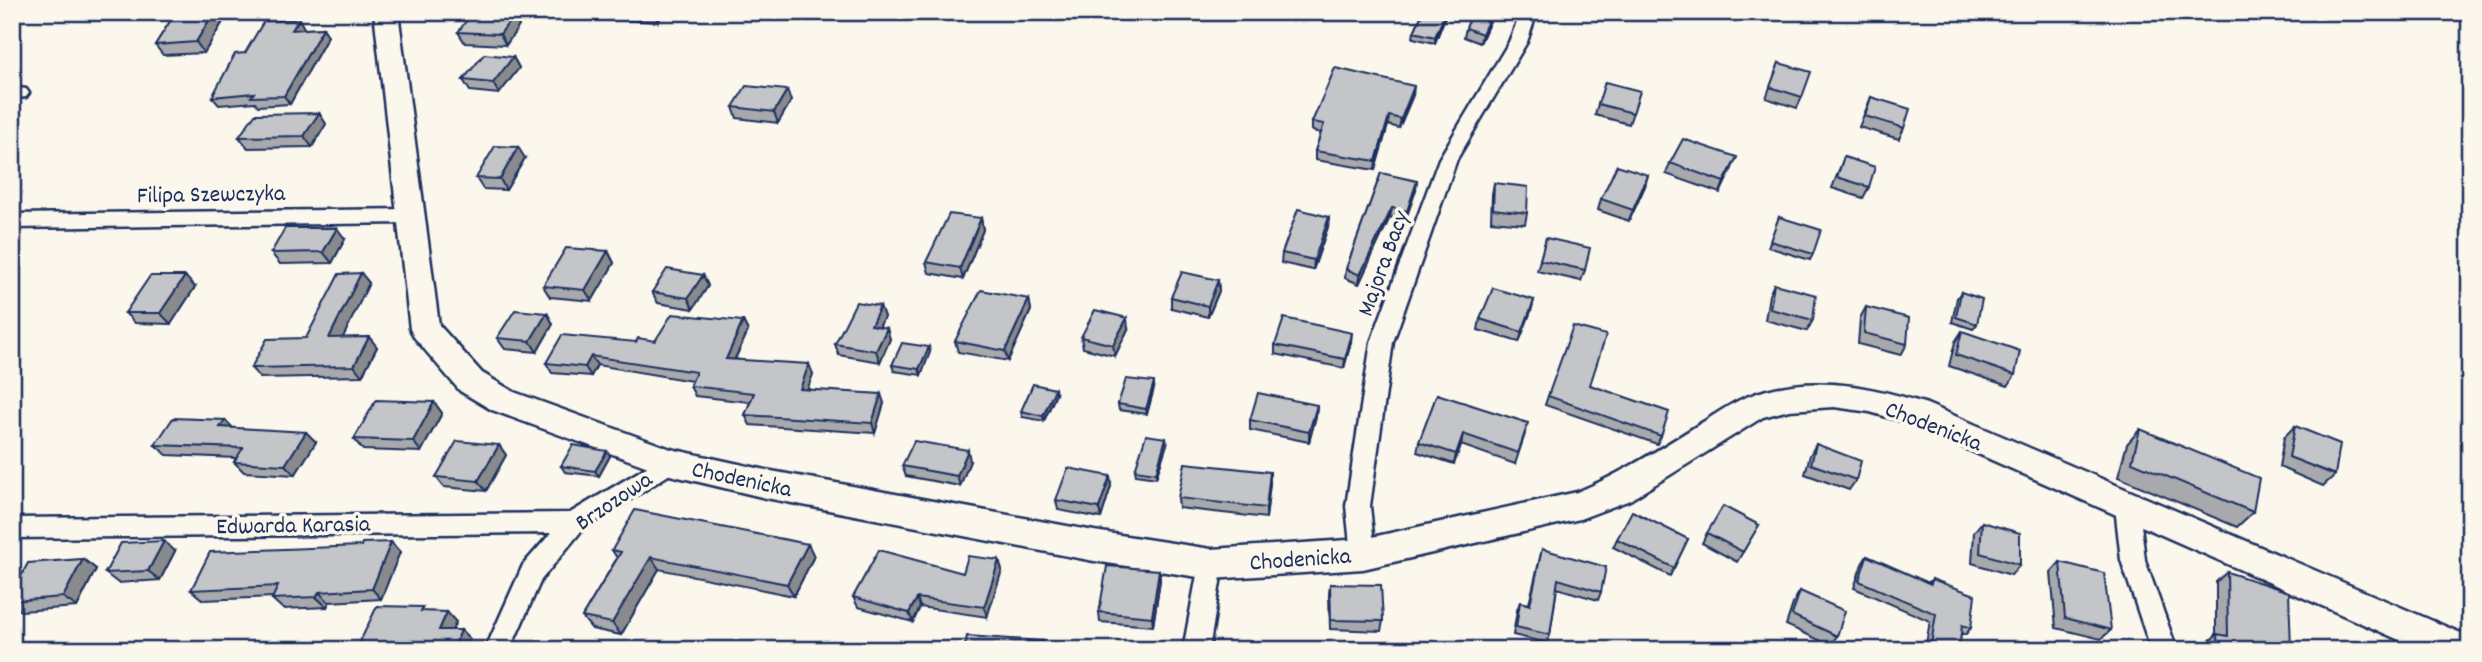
<svg xmlns="http://www.w3.org/2000/svg" width="2482" height="662" font-family="Dekko,sans-serif">
	<rect width="100%" height="100%" fill="#fbf7ec"/>
	<filter id="ink" filterUnits="userSpaceOnUse"><feTurbulence type="fractalNoise" baseFrequency=".0143" numOctaves="2"/><feDisplacementMap in="SourceGraphic" scale="14" xChannelSelector="R" yChannelSelector="G"/><feConvolveMatrix kernelMatrix="1 2 1 2 8 2 1 2 1" color-interpolation-filters="sRGB"/></filter>
	<g filter="url(#ink)">
		<g fill="none" stroke-linecap="round" stroke-linejoin="round">
			<g stroke="#1b2f5e" stroke-width="5">
				<path id="street" d="M1521 12H1537L1527 42 1457 159 1393 342 1370 506 1375 554 1371 561 1363 564 1355 561 1351 554 1346 506 1371 342 1439 159 1509 42Z
					M12 87 26 89 29 93 26 97 12 99Z
					M411 209 418 211 421 216 418 221 411 223 12 228V214Z
					M670 453 678 455 681 462 678 469 582 530 541 580 510 650H485L523 565 551 533 12 538V518L570 513Z
					M2127 497 2135 500 2139 507 2145 560 2177 650H2151L2121 560 2115 507 2119 500Z
					M1211 553 1220 557 1223 564 1209 650H1183L1199 564 1202 557Z"/>
			</g>
			<g stroke="#1b2f5e" stroke-width="5">
				<path id="secondary" d="M374 12H398L439 325 482 373 514 392 671 449 766 470 1094 531 1211 549 1363 539 1577 492C1622 474 1662 447 1703 422 1716 414 1730 404 1744 398 1804 372 1868 385 1927 404L2470 637V650H2422L1908 423 1870 412 1834 407 1789 410 1763 417 1630 500 1580 519 1363 569 1211 579 1094 561 766 498 670 475 492 410 460 391 414 337 410 329Z"/>
			</g>
			<use href="#street" fill="#fbf7ec" fill-rule="evenodd"/>
			<use href="#secondary" fill="#fbf7ec" fill-rule="evenodd"/>
		</g>
		<path fill="#a8a9ad" stroke="#1b2f5e" stroke-width="2" d="M176 12H274L227 15 204 53 163 55 155 45Z
			M596 12H664L658 22 598 18Z
			M1423 12H1447L1435 43 1413 38 1414 32Z
			M1494 12 1480 43 1464 37 1466 28Z
			M514 15 519 26 506 45 465 43 458 32Z
			M304 28 303 29 323 28 328 36 290 104 258 106 255 102 219 105 212 97 245 53Z
			M513 57 519 68 499 94 470 91 463 80Z
			M1779 63 1802 97 1797 108 1766 98Z
			M1640 91 1629 124 1595 115 1598 104Z
			M1413 95 1399 128 1388 125 1375 170 1315 160V151L1321 133 1312 131V122Z
			M1871 97 1904 128 1899 139 1859 127Z
			M791 101 778 123 737 118 733 107Z
			M319 113 326 124 312 147 248 148 239 137Z
			M1844 157 1869 187 1863 198 1832 188Z
			M525 158 506 190 483 189 476 178Z
			M1670 163 1732 168 1720 193 1666 174Z
			M1381 173 1416 190 1405 221 1390 217 1359 284 1345 278 1346 269Z
			M1494 183 1527 213 1525 224 1491 221 1492 194Z
			M1645 186 1629 221 1598 210 1601 199Z
			M1329 217 1328 227 1313 270 1281 263 1282 253Z
			M1779 217 1813 254 1810 260 1768 247Z
			M981 218 983 230 963 279 929 273 926 262Z
			M1546 238 1585 270 1581 281 1537 271Z
			M345 239 332 263 280 264 271 253Z
			M608 251 614 263 592 301 550 297 543 286Z
			M361 273 369 283 342 338 369 337 377 347 362 376 260 378 251 368 306 338Z
			M703 275 708 286 693 309 658 303 652 292Z
			M1218 280 1219 291 1208 317 1171 308V297Z
			M1774 284 1813 320 1807 331 1765 320 1769 295Z
			M195 287 171 324 135 323 125 313Z
			M1961 292 1977 324 1973 329 1952 322 1957 298Z
			M1029 299 1031 310 1008 361 958 352 955 341Z
			M1534 300 1531 311 1519 342 1478 330 1480 319Z
			M880 306 884 317 879 327 890 339 880 362 839 355 835 344Z
			M1866 307 1907 344 1901 355 1858 344 1860 318Z
			M547 313 553 324 537 352 505 349 497 338Z
			M743 321 748 331 735 359 813 374 807 389 884 403 875 433 750 425 745 415 750 402 695 396 690 386 692 381 597 365 591 376 552 373 546 363 636 342 655 341Z
			M1128 329 1115 356 1083 348 1081 337Z
			M1962 331 2015 375 2008 386 1949 366 1955 342Z
			M1351 342 1344 368 1275 354V345Z
			M930 352 921 375 894 371 892 365Z
			M1590 385 1661 436 1657 444 1545 405 1548 396Z
			M1154 388 1147 414 1119 410 1118 404Z
			M1056 394 1044 421 1022 417 1021 411Z
			M1437 394 1525 434 1515 464 1461 445 1454 464 1417 452 1419 442Z
			M434 402 442 413 421 452 363 450 354 439Z
			M1317 405 1316 416 1309 442 1250 430V420Z
			M225 420 233 428 316 442 295 475 244 472 234 462 236 458 167 455 155 445Z
			M2295 426 2335 475 2323 486 2279 467 2284 437Z
			M2140 429 2253 512 2237 527 2118 477 2127 444Z
			M1167 444 1156 478 1136 475 1135 470Z
			M1816 444 1856 480 1849 490 1805 474 1810 455Z
			M499 445 506 455 486 491 444 487 436 477Z
			M610 456 599 476 565 472 561 466Z
			M970 461 960 486 906 476 902 466Z
			M1110 476 1111 486 1101 518 1058 510 1056 500Z
			M1270 483 1266 518 1179 508 1178 498Z
			M1982 522 2020 565 2011 575 1972 563 1974 532Z
			M1759 525 1737 562 1702 543 1707 533Z
			M1617 539H1688L1670 576 1613 547Z
			M1542 549 1601 592 1598 600 1557 588 1550 635 1547 643 1513 635 1517 610 1520 602 1529 604Z
			M612 550 814 556 794 596 659 569 621 635 592 629 582 617 617 558Z
			M175 551 160 580 118 583 105 573Z
			M400 552 381 599 329 602 327 607 283 609 272 599 273 597 203 600 191 590Z
			M1867 556 1928 583 1932 579 1971 628 1965 635 1961 633 1959 650H1925L1930 621 1854 588 1862 564Z
			M83 559 96 569 77 607 21 611 12 605V593Z
			M999 560 1002 570 987 617 920 607 913 622 858 607 853 597 963 573Z
			M2060 562 2111 630 2101 639 2056 628 2051 572Z
			M1159 570 1160 580 1153 626 1100 622 1099 612Z
			M2227 572 2291 649 2296 650H2208L2206 644 2216 635V582Z
			M1330 584 1383 621 1381 631 1330 629 1329 594Z
			M1800 591 1837 636 1830 645 1786 625 1794 601Z"/>
		<path fill="#888a8d" stroke="#1b2f5e" stroke-width="2" d="M214 12H225L227 15 204 53 196 42Z
			M655 12H664L658 22 654 13Z
			M1446 12H1447L1435 43V37Z
			M1492 12H1494L1480 43 1482 34Z
			M514 15 519 26 506 45 500 34Z
			M299 19 304 28 298 39 292 30Z
			M323 28 328 36 290 104 284 96Z
			M513 57 519 68 499 94 493 83Z
			M1414 86 1413 95 1399 128 1401 119Z
			M787 90 791 101 778 123 774 112Z
			M319 113 326 124 312 147 304 136Z
			M1389 116 1388 125 1375 170 1376 161Z
			M518 147 525 158 506 190 500 179Z
			M1737 157 1732 168 1720 193 1724 182Z
			M1648 175 1645 186 1629 221 1633 210Z
			M1417 181 1416 190 1405 221 1407 211Z
			M1392 208 1390 217 1359 284 1360 275Z
			M1329 217 1328 227 1313 270 1314 260Z
			M981 218 983 230 963 279 960 268Z
			M337 228 345 239 332 263 323 252Z
			M608 251 614 263 592 301 585 290Z
			M361 273 369 283 338 348 329 338Z
			M703 275 708 286 693 309 688 298Z
			M185 276 195 287 171 324 160 313Z
			M1218 280 1219 291 1208 317V306Z
			M1029 299 1031 310 1008 361 1005 351Z
			M1534 300 1531 311 1519 342 1522 332Z
			M880 306 884 317 874 336 871 325Z
			M547 313 553 324 537 352 530 341Z
			M1127 318 1128 329 1115 356 1113 345Z
			M743 321 748 331 730 369 726 359Z
			M887 328 890 339 880 362 876 351Z
			M1352 333 1351 342 1344 368 1345 359Z
			M369 337 377 347 362 376 354 366Z
			M929 347 930 352 921 375 919 369Z
			M591 356 597 365 591 376 585 367Z
			M809 364 813 374 804 399 800 389Z
			M1154 382V388L1147 414 1146 409Z
			M1055 389 1056 394 1044 421 1043 416Z
			M881 394 884 403 875 433 872 423Z
			M434 402 442 413 421 452 413 441Z
			M1317 405 1316 416 1309 442V432Z
			M225 420 235 430 220 427Z
			M306 432 316 442 295 475 285 465Z
			M1463 434 1461 445 1454 464 1456 454Z
			M1166 438 1167 444 1156 478V473Z
			M499 445 506 455 486 491 478 481Z
			M968 450 970 461 960 486 957 476Z
			M607 451 610 456 599 476 595 471Z
			M1270 472V483L1266 518V508Z
			M1110 476 1111 486 1101 518 1099 508Z
			M164 541 175 551 160 580 148 571Z
			M391 542 400 552 381 599 372 589Z
			M808 544 814 556 794 596 787 584Z
			M651 557 659 569 621 635 612 623Z
			M83 559 96 569 77 607 63 597Z
			M999 560 1002 570 987 617 984 607Z
			M1159 570 1160 580 1153 626 1152 617Z
			M319 592 329 602 327 607 316 597Z
			M917 598 920 607 913 622 909 613Z
			M447 612 456 622 448 639 439 630Z
			M461 630 470 639 466 650H453Z"/>
		<path fill="#c3c5c9" stroke="#1b2f5e" stroke-width="2" d="M176 12H214L196 42 155 45Z
			M1423 12H1446L1435 37 1414 32Z
			M1472 12H1492L1482 34 1466 28Z
			M472 13 514 15 500 34 458 32Z
			M299 19 292 30 323 28 284 96 251 97 254 93 212 97 235 54 245 53 264 21Z
			M484 54 513 57 493 83 463 80Z
			M1779 63 1811 72 1802 97 1770 87Z
			M1335 68 1414 86 1401 119 1389 116 1376 161 1315 151 1324 124 1312 122Z
			M1605 82 1640 91 1633 113 1598 104Z
			M746 86 787 90 774 112 733 107Z
			M1871 97 1910 109 1904 128 1865 116Z
			M319 113 304 136 239 137 255 114Z
			M1683 139 1737 157 1724 182 1670 163Z
			M495 146 518 147 500 179 476 178Z
			M1844 157 1875 167 1869 187 1837 177Z
			M1617 165 1648 175 1633 210 1601 199Z
			M1381 173 1417 181 1407 211 1392 208 1360 275 1346 269Z
			M1494 183 1528 187 1527 213 1493 209Z
			M1298 209 1329 217 1314 260 1282 253Z
			M949 214 981 218 960 268 926 262Z
			M1779 217 1821 230 1813 254 1770 241Z
			M285 228H337L323 252 271 253Z
			M1546 238 1590 248 1585 270 1540 260Z
			M566 248 608 251 585 290 543 286Z
			M667 269 703 275 688 298 652 292Z
			M1182 272 1218 280 1208 306 1171 297Z
			M361 273 329 338 369 337 354 366 251 368 267 339 306 338 339 274Z
			M150 276H185L160 313H125Z
			M1774 284 1816 295 1813 320 1770 309Z
			M1493 288 1534 300 1522 332 1480 319Z
			M981 290 1029 299 1005 351 955 341Z
			M1961 292 1982 299 1977 324 1956 317Z
			M856 302 880 306 871 325 887 328 876 351 835 344Z
			M1866 307 1909 318 1907 344 1864 333Z
			M515 310 547 313 530 341 497 338Z
			M1095 310 1127 318 1113 345 1081 337Z
			M672 314 743 321 726 359 809 364 800 389 881 394 872 423 745 415 754 393 690 386 696 372 591 356 585 367 546 363 562 335 636 342 638 338 655 341Z
			M1284 318 1352 333 1345 359 1275 345Z
			M1573 326 1606 335 1590 385 1669 412 1661 436 1548 396Z
			M1962 331 2020 351 2015 375 1956 355Z
			M902 343 929 347 919 369 892 365Z
			M1126 379 1154 382 1146 409 1118 404Z
			M1033 384 1055 389 1043 416 1021 411Z
			M1258 393 1317 405 1309 432 1250 420Z
			M1437 394 1528 423 1518 453 1463 434 1456 454 1419 442Z
			M376 400 434 402 413 441 354 439Z
			M173 418 225 420 220 427 306 432 285 465 234 462 243 448 155 445Z
			M2295 426 2340 444 2335 475 2289 457Z
			M2140 429 2259 478 2253 512 2132 462Z
			M1146 435 1166 438 1156 473 1135 470Z
			M457 441 499 445 478 481 436 477Z
			M914 441 968 450 957 476 902 466Z
			M1816 444 1861 461 1856 480 1811 464Z
			M573 445 607 451 595 471 561 466Z
			M1185 463 1270 472 1266 508 1178 498Z
			M1068 468 1110 476 1099 508 1056 500Z
			M1723 506 1759 525 1743 552 1707 533Z
			M635 510 808 544 787 584 651 557 612 623 582 617 621 552 612 550Z
			M1632 511 1688 539 1674 568 1617 539Z
			M1982 522 2020 533V565L1980 553Z
			M164 541 148 571 105 573 121 543Z
			M391 542 372 589 319 592 316 597 272 599 278 586 191 590 210 552 361 546 362 543Z
			M1542 549 1606 567 1601 592 1558 579 1550 635 1516 627 1520 602 1530 605Z
			M879 550 963 573 968 556 999 560 984 607 917 598 909 613 853 597Z
			M1867 556 1931 584 1932 579 1975 595 1971 628 1962 625 1959 650H1930L1936 614 1859 581Z
			M83 559 63 597 12 601V593L28 563Z
			M2060 562 2104 573 2111 630 2065 618Z
			M1107 566 1159 570 1152 617 1099 612Z
			M2227 572 2289 592 2291 649 2296 650H2221L2217 634 2228 636Z
			M1330 584 1381 585 1383 621 1331 620Z
			M1800 591 1845 611 1837 636 1792 615Z
			M377 606 423 607 421 611 447 612 439 630H461L453 650H356Z
			M967 636 1043 641 1042 650H964Z"/>
	</g>
	<g text-anchor="middle" stroke-width="7" stroke-linejoin="round" paint-order="stroke">
		<g font-size="24" fill="#1b2f5e" stroke="#fbf7ec">
			<text transform="translate(211 193) rotate(-1)" y="8">Filipa Szewczyka</text>
			<text transform="translate(1382 263) rotate(-70)" y="8">Majora Bacy</text>
			<text transform="translate(1934 425) rotate(21)" y="8">Chodenicka</text>
			<text transform="translate(742 478) rotate(12)" y="8">Chodenicka</text>
			<text transform="translate(613 500) rotate(-34)" y="8">Brzozowa</text>
			<text transform="translate(293 524) rotate(-1)" y="8">Edwarda Karasia</text>
			<text transform="translate(1300 558) rotate(-4)" y="8">Chodenicka</text>
		</g>
	</g>
	<rect width="2482" height="662" fill="none" stroke="#fbf7ec" stroke-width="42"/>
	<rect x="21" y="21" width="2440" height="620" fill="none" stroke="#1b2f5e" stroke-width="2.5" filter="url(#ink)"/>
</svg>
